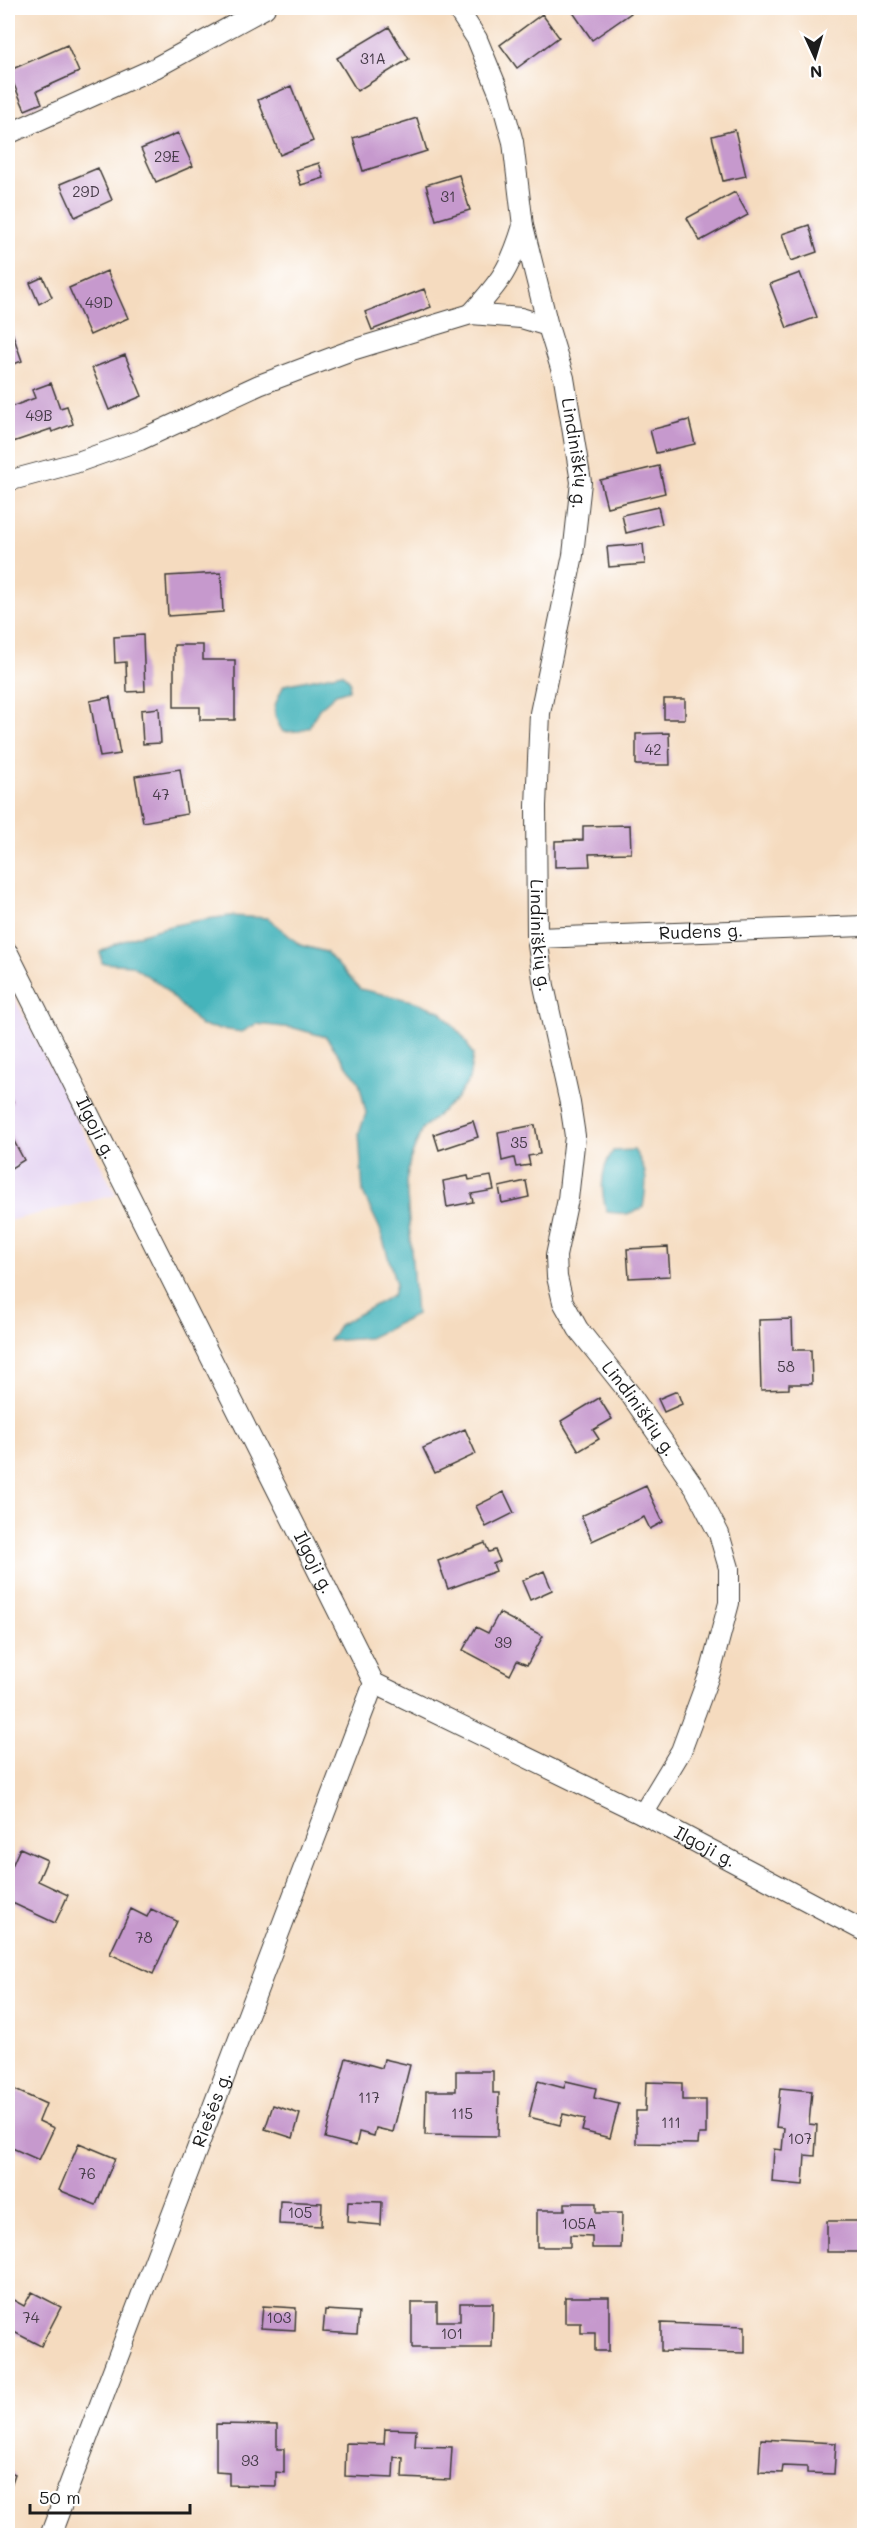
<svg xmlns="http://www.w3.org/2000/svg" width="872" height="2543" font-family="Mali,sans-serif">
	<rect width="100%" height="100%" fill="#fff"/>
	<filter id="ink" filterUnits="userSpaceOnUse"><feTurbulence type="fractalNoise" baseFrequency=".0167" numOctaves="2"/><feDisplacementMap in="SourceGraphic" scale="12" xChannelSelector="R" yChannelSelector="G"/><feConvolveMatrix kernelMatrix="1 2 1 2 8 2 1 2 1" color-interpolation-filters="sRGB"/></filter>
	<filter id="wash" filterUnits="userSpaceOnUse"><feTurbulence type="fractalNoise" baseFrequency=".008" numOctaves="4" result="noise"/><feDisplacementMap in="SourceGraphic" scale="24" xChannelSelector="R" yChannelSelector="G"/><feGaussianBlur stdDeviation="1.35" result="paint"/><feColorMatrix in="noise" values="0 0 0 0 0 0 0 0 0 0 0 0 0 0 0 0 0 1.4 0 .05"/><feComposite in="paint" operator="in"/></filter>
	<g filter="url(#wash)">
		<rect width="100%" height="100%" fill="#f5dbbf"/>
		<path fill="#e4d3f1" d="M8 985 116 1195 8 1221Z"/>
		<path fill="#44b4bb" stroke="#30686c" stroke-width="1.5" d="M342 673 350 681 349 690 336 694 319 709 309 727 300 731 283 732C270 712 273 706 284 685Z
			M230 916 268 918 300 945 326 952 360 989 413 1001 440 1011 464 1038 473 1055 469 1080 457 1098 422 1129 410 1160 406 1182 416 1315 369 1338 329 1341 339 1325 393 1295 396 1284 380 1229 363 1193 359 1133 366 1113 359 1082 326 1037 294 1028 256 1024 242 1032 201 1026 162 986 131 965 102 963 100 952C139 930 186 921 230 916Z
			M634 1150C649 1171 647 1183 643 1208L627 1214 607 1212C600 1191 600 1170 613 1151Z"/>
		<g id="blocks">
			<path fill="#c699cd" d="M570 8H628L631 13 592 40Z
				M542 14 559 37 517 68 500 45Z
				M389 27 409 59 357 91 337 58Z
				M67 45 79 72 37 91 42 103 25 110 8 71Z
				M291 86 313 141 280 155 258 100Z
				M417 118 427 151 363 171 353 138Z
				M735 130 746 176 723 181 712 136Z
				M178 133 193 166 156 182 141 149Z
				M319 163 324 178 301 185 296 170Z
				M98 168 112 200 75 217 60 184Z
				M459 175 470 210 436 220 426 185Z
				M735 192 748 215 700 241 687 218Z
				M809 225 817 252 791 261 782 234Z
				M107 271 128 318 90 335 69 288Z
				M800 273 817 317 787 328 770 284Z
				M43 277 52 297 39 304 30 283Z
				M424 289 431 307 372 330 365 312Z
				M11 329 22 361 8 366V330Z
				M125 355 142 396 109 410 92 368Z
				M51 383 60 408 67 406 73 424 52 432 51 429 13 442 8 425V408L35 398 32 390Z
				M689 420 695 444 656 453 650 430Z
				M659 466 665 493 607 507 600 480Z
				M658 507 662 524 626 533 622 515Z
				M643 544 645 564 609 567 607 547Z
				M221 573 223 612 168 616 166 576Z
				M143 635 145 691 127 692 126 662 115 663 114 637Z
				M174 645H203V660H235V720H200V707H174Z
				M110 697 120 754 100 757 90 701Z
				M664 699H685V719H664Z
				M159 708 161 743 143 744 141 710Z
				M669 733 670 765H636V734Z
				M180 769 187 814 143 822 135 776Z
				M630 825 631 853 589 854 590 866 555 867V841L583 840V826Z
				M8 1092 13 1102 8 1105Z
				M473 1121 478 1137 439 1150 434 1134Z
				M535 1125 540 1154 528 1156 530 1165 516 1167 514 1158 502 1161 498 1132Z
				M8 1130 24 1160 8 1170Z
				M468 1176 469 1180 491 1176 494 1190 471 1194 473 1202 447 1207 443 1181Z
				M526 1181 529 1197 502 1203 499 1187Z
				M668 1247 670 1276 629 1278 627 1249Z
				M792 1319 793 1350H811L812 1384H789V1389L761 1390 759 1320Z
				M677 1391 682 1404 664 1412 658 1399Z
				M599 1398 612 1419 593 1430 599 1439 579 1451 561 1421Z
				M465 1429 476 1454 435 1473 423 1448Z
				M646 1486 663 1522 650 1529 644 1517 592 1541 581 1516Z
				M504 1492 514 1513 486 1527 476 1506Z
				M485 1543 489 1552 495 1550 500 1561 493 1564 496 1571 448 1589 438 1561Z
				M544 1571 552 1590 530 1600 522 1581Z
				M499 1613 543 1636 527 1665 517 1661 510 1675 463 1650 476 1627 488 1633Z
				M20 1848 47 1860 38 1881 68 1895 55 1923 8 1901V1875Z
				M131 1909 147 1917 151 1909 177 1921 153 1974 110 1954Z
				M346 2058 382 2068 384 2059 410 2065 393 2132 376 2128 374 2136 359 2132 356 2146 325 2138Z
				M456 2071H493V2093H499L498 2136 425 2135 426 2091H456Z
				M538 2081 564 2088 566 2081 596 2088 594 2098 619 2104 610 2138 582 2131 585 2119 563 2114 560 2125 529 2117Z
				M646 2082 682 2083V2100H706V2134H699L698 2144 636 2143V2111H645Z
				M780 2088 812 2091 809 2124 817 2125 815 2156 805 2155 803 2185 772 2182 774 2149 782 2150 784 2128 776 2127Z
				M13 2089 46 2104 39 2121 54 2128 39 2160 10 2147 8 2153V2101Z
				M273 2105 300 2114 293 2138 265 2129Z
				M79 2143 115 2158 96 2205 59 2190Z
				M280 2201 322 2203 321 2226 279 2224Z
				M348 2201 382 2202 381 2225 347 2222Z
				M565 2203H596V2213H622L621 2248H592V2236L570 2235V2247H537V2210H565Z
				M827 2221H864V2252H827Z
				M32 2292 61 2307 41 2346 8 2329V2297L24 2306Z
				M565 2297H609V2351H595V2333H581V2323H565Z
				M412 2302H437V2321H460V2303H493L492 2348H412Z
				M263 2306 296 2308 295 2330 261 2328Z
				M325 2310 359 2312 357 2334 323 2332Z
				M661 2323 745 2326V2353L661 2351Z
				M216 2424 277 2425V2449H284V2473L276 2472V2486L229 2485V2473L216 2472Z
				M385 2429 416 2430 415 2446 452 2447 450 2480 402 2478 403 2458 394 2457 393 2478 345 2476 346 2443 384 2444Z
				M761 2439 836 2443 834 2474 807 2473V2467L783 2466 782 2473 759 2472Z
				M8 2471 15 2474 8 2494Z"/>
		</g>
	</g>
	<g filter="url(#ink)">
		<use href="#blocks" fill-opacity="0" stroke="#3d3934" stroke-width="1.5"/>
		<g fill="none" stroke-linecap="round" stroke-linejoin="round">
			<g stroke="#3d3934" stroke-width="22">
				<g id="minor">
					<path id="s1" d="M457 8 477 39 500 95 513 142 523 226 548 326 564 378 581 482 573 555 540 713 536 806 537 938 544 986 570 1103 575 1136 568 1199 556 1256 557 1277 563 1302 578 1329 630 1394 695 1488 719 1534 729 1568V1603L711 1670 681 1751 643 1814"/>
					<path d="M8 134 155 68 265 8"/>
					<path d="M471 314C501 281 510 269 523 226"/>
					<path d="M8 481 75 463 140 440 259 385 352 350 471 314 521 318 548 326"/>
					<path id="s2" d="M537 938 864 926"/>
					<path id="s3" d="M8 953 374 1683 643 1814 864 1931"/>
					<path id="s4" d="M50 2536 374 1683"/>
				</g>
			</g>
			<use href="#minor" stroke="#fff" stroke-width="20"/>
		</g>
	</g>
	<g text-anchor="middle" stroke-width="6" stroke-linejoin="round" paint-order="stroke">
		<g font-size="15" fill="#463b48">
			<text x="373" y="64">31A</text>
			<text x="167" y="162">29E</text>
			<text x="86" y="197">29D</text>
			<text x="448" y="202">31</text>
			<text x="99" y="308">49D</text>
			<text x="39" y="421">49B</text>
			<text x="653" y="755">42</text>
			<text x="161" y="800">47</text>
			<text x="519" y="1148">35</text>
			<text x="786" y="1372">58</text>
			<text x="503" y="1648">39</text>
			<text x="144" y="1943">78</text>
			<text x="369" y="2103">117</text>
			<text x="462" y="2119">115</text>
			<text x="671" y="2128">111</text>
			<text x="800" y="2144">107</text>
			<text x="87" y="2179">76</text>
			<text x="300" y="2218">105</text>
			<text x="579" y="2229">105A</text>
			<text x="31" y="2323">74</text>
			<text x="279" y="2323">103</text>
			<text x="452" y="2339">101</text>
			<text x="250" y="2466">93</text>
		</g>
		<g font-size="18" fill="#1c1c1c" stroke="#fff">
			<text dy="6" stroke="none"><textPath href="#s1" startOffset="465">Lindiniškių g.</textPath></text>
			<text dy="6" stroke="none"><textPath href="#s2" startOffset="164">Rudens g.</textPath></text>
			<text dy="6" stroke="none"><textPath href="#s1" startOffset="951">Lindiniškių g.</textPath></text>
			<text dy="6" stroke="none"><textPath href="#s3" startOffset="196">Ilgoji g.</textPath></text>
			<text dy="6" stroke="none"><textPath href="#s1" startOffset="1455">Lindiniškių g.</textPath></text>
			<text dy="6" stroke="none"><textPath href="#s3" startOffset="682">Ilgoji g.</textPath></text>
			<text dy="6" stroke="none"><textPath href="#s3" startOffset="1186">Ilgoji g.</textPath></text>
			<text dy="6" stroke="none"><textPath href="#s4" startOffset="456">Riešės g.</textPath></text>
		</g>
	</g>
	<rect width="872" height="2543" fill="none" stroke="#fff" stroke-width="30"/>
	<g transform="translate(815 57) rotate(176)" stroke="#ffffff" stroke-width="4.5" paint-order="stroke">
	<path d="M0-4.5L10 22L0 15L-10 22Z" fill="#1c1c1c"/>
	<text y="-9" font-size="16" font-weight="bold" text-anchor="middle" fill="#1c1c1c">N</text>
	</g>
	<path d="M30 2504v9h160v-9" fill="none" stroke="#1c1c1c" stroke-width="3"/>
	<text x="39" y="2504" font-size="18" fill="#1c1c1c" stroke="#ffffff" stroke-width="4.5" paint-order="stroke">50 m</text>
</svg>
